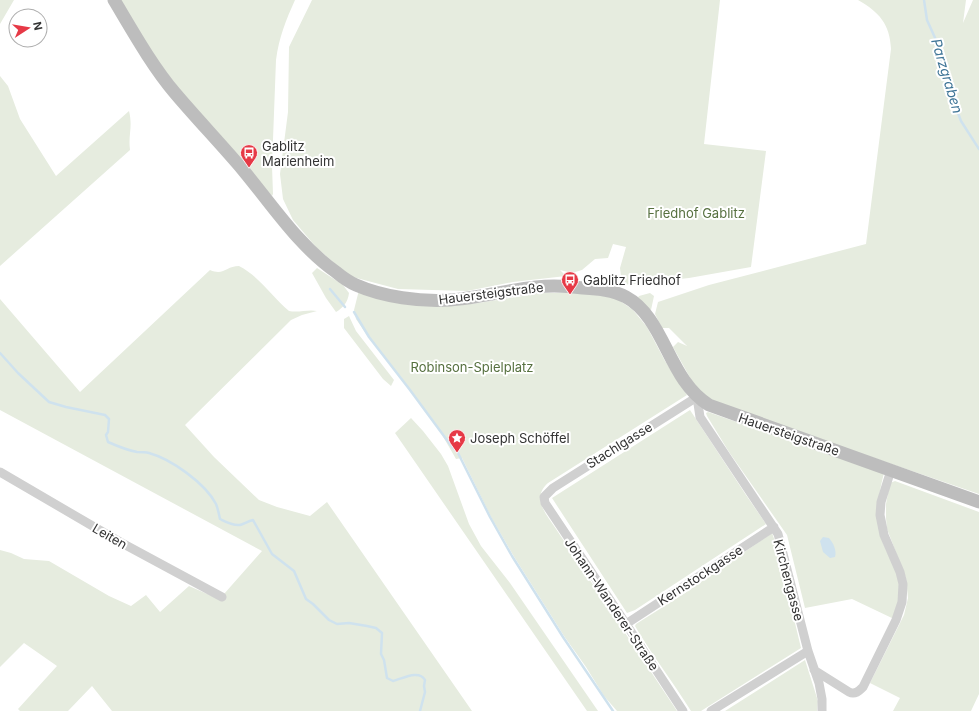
<svg xmlns="http://www.w3.org/2000/svg" width="979" height="711" font-family="Inter,sans-serif">
	<rect width="100%" height="100%" fill="#fff"/>
	<path fill="#e6ecdf" d="M0 0H14L0 24Z
		M120 0H295C286 20 279 37 276 60L272 166 273 194 272 196 204 120 158 62Z
		M312 0H720L704 144 766 151 751 267 689 278 622 285 620 268 626 247 613 244 608 258 595 259 582 270 572 273 560 270 566 276 513 282 467 291 398 289 349 276 316 247 293 220 283 199 280 174 288 112 289 47Z
		M858 0H966L963 23 973 0H979V494L720 405 698 392 673 347 678 342 687 346 669 328H662L655 314 658 302 709 285 866 244 891 49C890 24 879 12 858 0Z
		M0 76 8 86 20 119 56 176 129 111C133 127 128 135 130 150L0 266Z
		M239 266C259 276 272 297 289 311 299 313 308 309 317 311L302 315 291 320 185 425 214 457 259 500 277 507 310 516 327 502 472 711H112L92 686 68 711H20L18 709 57 666 24 643 0 667V550L11 553 24 559 49 561 109 596 131 606 146 595 160 612 189 586 221 600 224 594 262 551 0 410V299L80 392 210 270C224 276 226 266 239 266Z
		M317 268 343 285 349 293C348 302 343 308 336 312L326 298 312 273Z
		M359 290 472 304 542 293H583L616 298 633 310 647 327 665 361 687 395 548 483C531 498 546 514 556 529L677 711H617L604 696 586 667 564 636 513 555 491 517 462 458 456 459 441 433 410 391 369 338 356 319 354 310Z
		M650 293 654 296 651 310 637 299 639 296Z
		M349 316 356 331 394 380 391 386 383 379 344 328V319Z
		M690 410 746 495 766 524 635 610 627 613 552 498Z
		M708 412 884 473C879 492 875 513 880 534 885 554 902 573 900 595 900 603 896 611 894 619L852 599 805 608 787 535 729 452 707 416 706 413Z
		M411 418 423 431 441 454 448 466 469 524 481 546 510 583 598 711H587L395 433Z
		M895 481 979 512V694L971 711H893L900 698 870 683 904 615 908 598 906 578 887 529 886 518V504L890 483Z
		M772 533 776 544 801 648 701 711H691C673 682 652 655 635 626L636 624 682 595Z
		M805 660 818 701 817 711H725Z"/>
	<path fill="#cfe2ee" d="M823 537 829 538C833 543 837 550 835 557L830 558 823 552 820 541Z"/>
	<g fill="none" stroke-linecap="round" stroke-linejoin="round">
		<path stroke="#cfe2ee" stroke-width="2.5" d="M924 0 927 20 936 40 944 77 961 121 979 149
			M330 289 345 307
			M354 312 369 337 410 390 452 447 457 451 490 517 512 556 563 637 613 711
			M0 353 18 373 49 402 66 407 105 415 109 419 108 432 106 435 108 442C117 446 126 450 137 452 141 452 145 452 149 453 171 459 205 483 216 504 218 509 219 514 220 519 226 522 233 526 240 525 244 524 248 521 253 520L272 554 294 571 306 599 313 604 329 620 337 624 349 623 367 626 376 628 382 633 381 654 384 660 387 678 393 681C402 679 419 669 425 680L424 686 425 692 420 711"/>
		<path stroke="#d0d0d0" stroke-width="9" d="M0 472 120 542 222 597
			M626 624 774 527
			M814 670 849 692C855 695 859 691 863 687L896 620 902 602 903 584 900 572 884 535 880 515 881 502 891 470
			M683 711 626 624 545 503 544 497 553 488 697 397 700 417 778 534 808 651 819 683 822 699V711
			M711 711 808 651"/>
		<path stroke="#bdbdbd" stroke-width="13" d="M114 0C132 30 152 66 175 93 197 119 221 144 243 170 273 206 298 245 336 272 342 277 349 282 356 285 383 297 421 302 450 300 479 298 507 290 536 287 552 285 568 286 583 288 598 289 613 290 626 297 665 318 668 380 709 405L979 502"/>
	</g>
	<defs>
		<g id="bus-pin" transform="scale(0.9)"><path d="M0 17L-7.5 6A9.5 9.5 0 1 1 7.5 6Z" fill="#e63946" stroke="#fff"/><path d="M-5-6H5V4H4V6H2V4H-2V6H-4V4H-5ZM-3.5-4V0h7V-4ZM-3.5 1.2v1.5H-2V1.2ZM2 1.2v1.5H3.5V1.2Z" fill="#fff"/></g>
		<g id="sight-pin" transform="scale(0.9)"><path d="M0 17L-7.5 6A9.5 9.5 0 1 1 7.5 6Z" fill="#e63946" stroke="#fff"/><path d="M0-6L1.8-2.2L6-1.7L2.9 1.2L3.7 5.4L0 3.3L-3.7 5.4L-2.9 1.2L-6-1.7L-1.8-2.2Z" fill="#fff"/></g>
	</defs>
	<g fill-rule="evenodd">
		<use href="#bus-pin" x="249" y="153"/>
		<use href="#bus-pin" x="570" y="280"/>
		<use href="#sight-pin" x="457" y="438"/>
	</g>
	<g text-anchor="middle" stroke-width="4" stroke-linejoin="round" paint-order="stroke">
		<g font-size="13" fill="#333" stroke="#fff" text-anchor="start">
			<text x="262" y="151">Gablitz<tspan x="262" dy="15">Marienheim</tspan></text>
			<text x="583" y="285">Gablitz Friedhof</text>
			<text x="470" y="443">Joseph Schöffel</text>
		</g>
		<g font-size="13" fill="#56703f" stroke="#fff">
			<text x="696" y="218">Friedhof Gablitz</text>
			<text x="472" y="372">Robinson-Spielplatz</text>
		</g>
		<g font-size="13" fill="#333" stroke="#fff">
			<text transform="translate(491 293) rotate(-7)" y="5">Hauersteigstraße</text>
			<text transform="translate(789 434) rotate(19)" y="5">Hauersteigstraße</text>
			<text transform="translate(619 445) rotate(-32)" y="5">Stachlgasse</text>
			<text transform="translate(110 536) rotate(30)" y="5">Leiten</text>
			<text transform="translate(700 575) rotate(-33)" y="5">Kernstockgasse</text>
			<text transform="translate(789 580) rotate(75)" y="5">Kirchengasse</text>
			<text transform="translate(612 604) rotate(56)" y="5">Johann-Wanderer-Straße</text>
		</g>
		<g font-size="14" font-style="italic" fill="#3f7597" stroke="#fff">
			<text transform="translate(947 76) rotate(73)" y="5">Parzgraben</text>
		</g>
	</g>
	<g transform="translate(28 28) rotate(78)"><circle r="19" fill="#ffffff" stroke="#adadad"/>
	<path d="M0-3L7 15L0 10L-7 15Z" fill="#e63946"/>
	<text y="-6" font-size="11" font-weight="bold" text-anchor="middle" fill="#333333">N</text>
	</g>
</svg>
